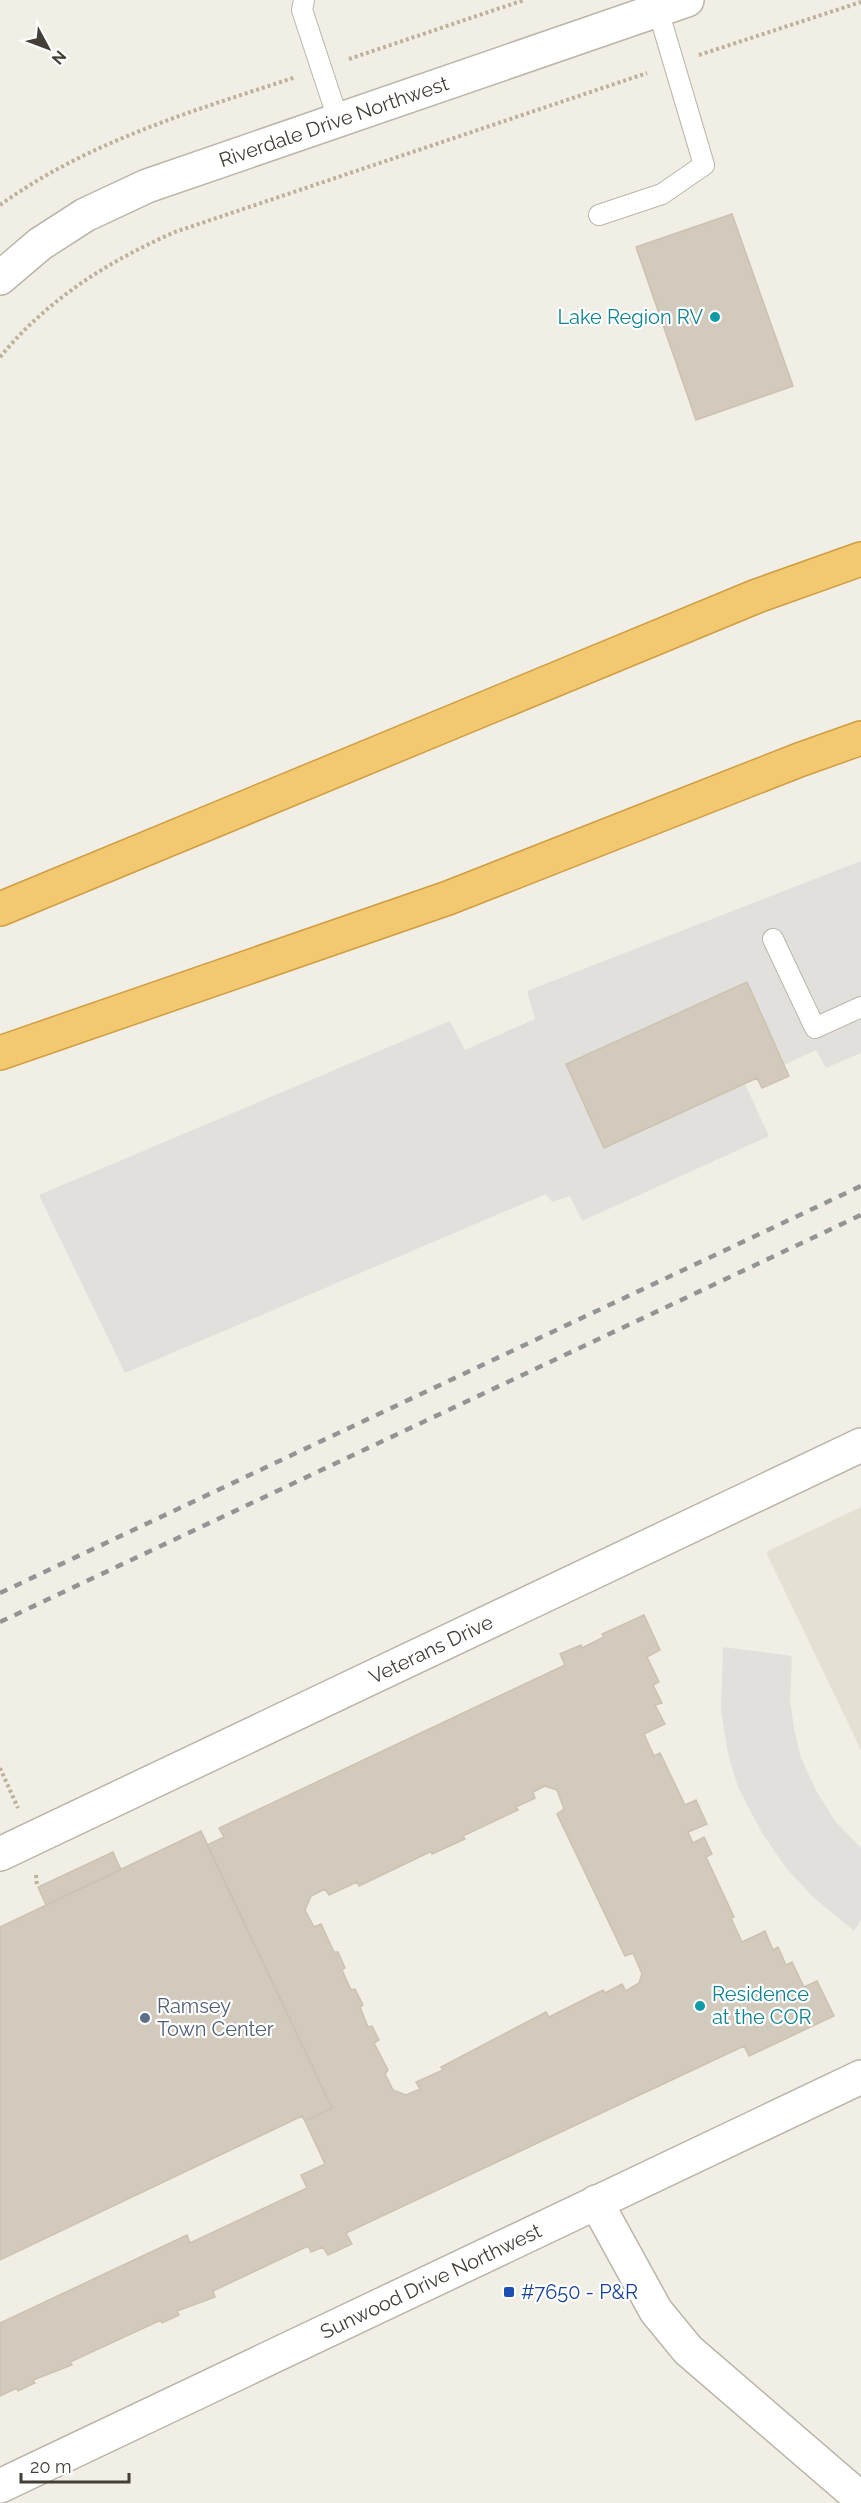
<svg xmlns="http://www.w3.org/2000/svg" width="861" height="2503" font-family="Raleway,sans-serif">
	<rect width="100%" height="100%" fill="#f1eee6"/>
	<path fill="#e5e0d4" d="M861 1507V1750L766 1552Z"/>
	<path fill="#e2e0dd" d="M861 861V1053L826 1068 816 1050 784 1065 566 1064 604 1148 745 1084 769 1136 582 1221 570 1196 552 1202 546 1194 125 1373 39 1195 450 1021 465 1050 535 1019 527 991Z
		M723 1647 792 1656 790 1699 794 1729 801 1758 817 1792 835 1821 861 1848V1920L854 1931 814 1898 786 1868 762 1833 738 1787 728 1754 721 1710Z"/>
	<path fill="#d2cabc" stroke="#ccc2b0" stroke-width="1.5" fill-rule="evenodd" d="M732 214 793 386 696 420 636 247Z
		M747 982 789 1076 762 1088 757 1078 604 1148 566 1064Z
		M644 1615 660 1650 647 1657 659 1682 653 1685 662 1703 655 1705 665 1724 644 1734 654 1756 660 1753 685 1805 696 1800 707 1824 688 1832 693 1843 704 1837 712 1854 706 1857 734 1917 731 1918 742 1942 765 1931 773 1950 778 1947 786 1965 792 1962 804 1987 817 1981 834 2016 749 2056 744 2046 346 2233 352 2244 328 2255 323 2247 311 2252 308 2246 213 2291 215 2297 177 2311 179 2315 162 2323 161 2320 70 2362 72 2365 33 2380 35 2383 18 2391 17 2388 0 2396V2323L187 2235 190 2243 307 2188 301 2175 325 2164 305 2121 332 2108 207 1845 224 1837 219 1828 565 1665 560 1654 581 1645 582 1648 604 1637 602 1634ZM545 1786 557 1790 564 1809 557 1814 625 1956 633 1953 642 1974 639 1983 626 1991 622 1984 605 1993 603 1990 549 2017 546 2012 441 2067 443 2070 416 2082 420 2089 406 2095 393 2090 385 2074 388 2070 374 2043 379 2040 372 2026 368 2027 360 2007 363 2005 355 1989 351 1990 342 1970 345 1968 338 1952H334L321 1924 314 1927 305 1910 311 1896 325 1889 329 1895 357 1882 359 1886 432 1851V1854L465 1839 463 1836 518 1810 516 1807 535 1798 533 1792Z
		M201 1831 332 2108 305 2121 302 2116 0 2260V1927Z
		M113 1852 121 1870 46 1905 38 1887Z"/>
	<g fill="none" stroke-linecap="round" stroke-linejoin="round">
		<g stroke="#bcb6a9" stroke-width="22">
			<path id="service" d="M304 0 302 10 338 119
				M599 215 662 194 704 165 658 10
				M773 939 815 1028 861 1007"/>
		</g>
		<g stroke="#bcb6a9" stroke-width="36">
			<g id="minor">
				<path id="s1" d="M0 1854 861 1445"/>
				<path d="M596 2202 656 2311 688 2350 861 2499"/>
			</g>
		</g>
		<g stroke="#bcb6a9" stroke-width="36">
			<g id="tertiary">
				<path id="s2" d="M0 278 40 244 85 215 147 186 687 0"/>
				<path id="s3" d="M0 2486 861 2077"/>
			</g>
		</g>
		<g stroke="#d09e40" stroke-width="36">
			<path id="motorway" d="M0 909 757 596 861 559
				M0 1053 448 898 799 760 861 738"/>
		</g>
		<path stroke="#bdb19b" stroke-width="4" stroke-dasharray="3 3" stroke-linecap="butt" d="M699 55 861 2
			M349 59 524 0
			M0 205C89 141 193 111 296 77
			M0 357C48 299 107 262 175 232L647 73
			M0 1768 18 1808
			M36 1875 37 1886"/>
		<use href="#service" stroke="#fff" stroke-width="20"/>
		<use href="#minor" stroke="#fff" stroke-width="33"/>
		<use href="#tertiary" stroke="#fff" stroke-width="33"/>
		<use href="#motorway" stroke="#f2c970" stroke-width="33"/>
		<path stroke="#949494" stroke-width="4.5" stroke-dasharray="8 8" stroke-linecap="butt" d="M0 1593 861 1186
			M0 1622 861 1215"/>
	</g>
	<g fill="#0f9aa8" stroke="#fff" stroke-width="2">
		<circle cx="715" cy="317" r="6"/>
		<circle cx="700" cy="2006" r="6"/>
	</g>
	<circle fill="#5c6f8a" stroke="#fff" stroke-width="2" cx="145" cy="2018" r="6"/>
	<rect fill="#1a4fb4" stroke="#fff" stroke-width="2" x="503" y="2286" width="12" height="12" rx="3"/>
	<g text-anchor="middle" stroke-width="4.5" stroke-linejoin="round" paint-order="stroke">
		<g font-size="20" fill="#433e36" stroke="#fff">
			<text dy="7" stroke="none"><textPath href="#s2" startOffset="372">Riverdale Drive Northwest</textPath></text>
			<text dy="7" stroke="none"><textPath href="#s1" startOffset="477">Veterans Drive</textPath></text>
			<text dy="7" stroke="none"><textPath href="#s3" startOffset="477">Sunwood Drive Northwest</textPath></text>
		</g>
		<g font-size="20" fill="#0d838f" stroke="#fff" text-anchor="end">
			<text x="703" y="324">Lake Region RV</text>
			<text x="712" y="2001" text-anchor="start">Residence<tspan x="712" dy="23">at the COR</tspan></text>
		</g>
		<g font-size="20" fill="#4e5e75" stroke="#fff" text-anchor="start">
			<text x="157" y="2013">Ramsey<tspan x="157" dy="23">Town Center</tspan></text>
		</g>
		<g font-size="20" fill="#164399" stroke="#fff" text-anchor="start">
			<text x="521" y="2299">#7650 - P&amp;R</text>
		</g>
	</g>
	<g transform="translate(48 48) rotate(131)" stroke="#ffffff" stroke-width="4.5" paint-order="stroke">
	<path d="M0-4.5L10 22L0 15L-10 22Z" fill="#433e36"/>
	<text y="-9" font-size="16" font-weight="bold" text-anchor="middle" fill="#433e36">N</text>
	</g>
	<path d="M21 2473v9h108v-9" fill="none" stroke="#433e36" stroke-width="3"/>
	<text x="30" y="2473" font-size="18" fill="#433e36" stroke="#ffffff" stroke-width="4.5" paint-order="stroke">20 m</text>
</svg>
